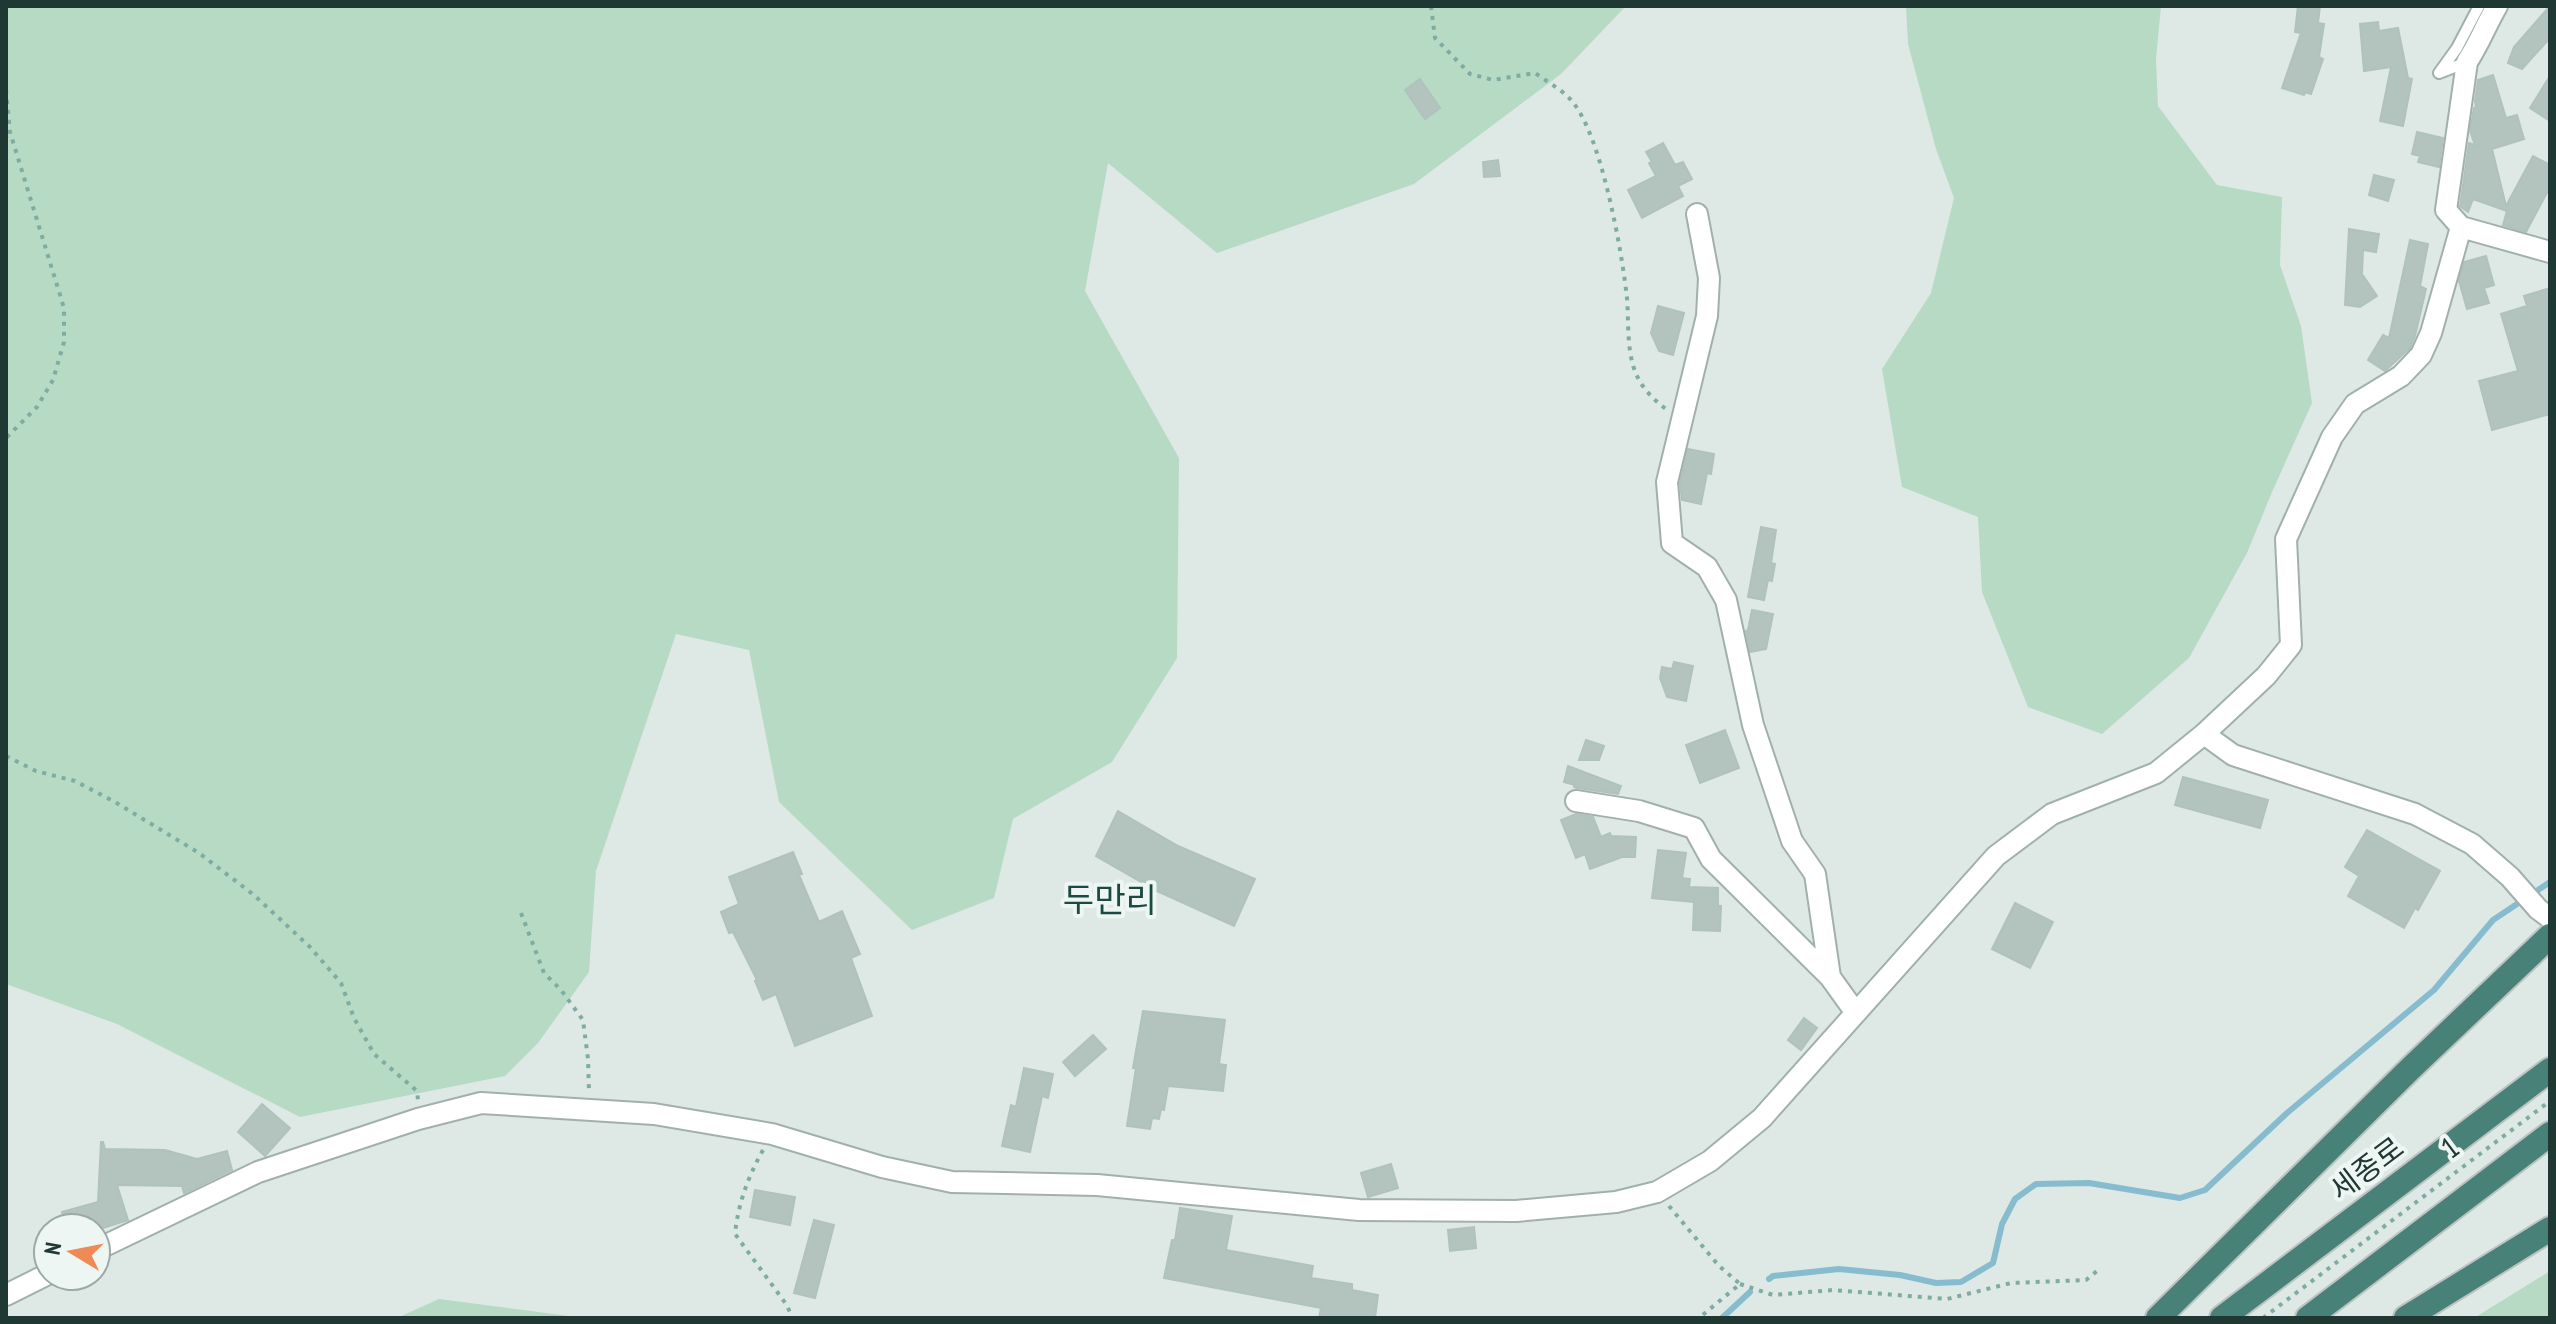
<svg xmlns="http://www.w3.org/2000/svg" width="2556" height="1324" font-family="'PT Sans Narrow','Noto Sans KR',sans-serif">
	<rect width="100%" height="100%" fill="#dee9e5"/>
	<path fill="#b6dac3" d="M6 6H1626L1561 74 1414 184 1217 253 1108 163 1085 291 1179 458 1177 658 1112 762 1013 819 994 898 912 930 779 802 749 650 676 634 596 871 589 972 538 1043 505 1076 300 1117 117 1024 6 984Z
		M1906 6H2161L2156 59 2158 106 2217 185 2282 197 2280 265 2301 326 2312 403 2272 492 2247 553 2189 658 2102 734 2028 707 1982 592 1978 517 1902 487 1882 369 1931 293 1954 198 1936 149 1908 44Z
		M2550 1271V1318H2474Z
		M439 1299 584 1318H397Z"/>
	<g fill="none" stroke-linecap="round" stroke-linejoin="round">
		<path stroke="#86bcce" stroke-width="6" d="M1769 1279 1773 1276 1839 1269 1900 1275 1936 1283 1961 1282 1993 1263 2002 1224 2015 1199 2036 1184 2089 1183 2180 1198 2205 1190 2287 1113 2434 990 2493 920 2550 882
			M1722 1318 1750 1292"/>
	</g>
	<path fill="#b3c4be" stroke="#b0c2bd" stroke-width="2" d="M2298 6H2320L2318 23 2324 24 2319 57 2323 59 2311 94 2305 92 2304 95 2282 88 2301 33 2295 32Z
		M2550 6V38L2522 69 2508 63 2514 47Z
		M2378 22 2379 31 2398 28 2408 78 2412 79 2403 126 2380 121 2391 67 2364 71 2360 24Z
		M2493 75 2506 118 2517 115 2524 139 2492 149 2506 206 2533 156 2550 165V187L2526 232 2503 225 2507 211 2473 199 2468 212 2460 206 2469 143 2475 145 2470 131 2474 108 2476 107 2475 101 2478 80Z
		M2550 76V121L2530 108Z
		M1420 79 1440 108 1425 119 1405 90Z
		M2417 132 2443 138 2439 167 2418 162 2420 156 2412 154Z
		M1663 143 1675 165 1683 162 1692 179 1678 186 1683 196 1642 218 1628 190 1656 176 1649 163 1652 162 1646 152Z
		M1498 160 1500 176 1484 177 1483 162Z
		M2374 175 2394 180 2388 201 2369 195Z
		M2349 229 2379 234 2376 252 2363 250 2362 274 2377 296 2360 307 2345 305Z
		M2410 240 2428 244 2420 286 2426 289 2415 336 2410 348 2385 371 2368 360 2383 335 2389 338Z
		M2486 256 2494 285 2484 288 2489 303 2467 309 2459 281 2464 262Z
		M2550 288V414L2492 430 2479 381 2518 371 2501 314 2527 306 2524 296Z
		M1658 306 1684 313 1673 355 1659 351 1651 333Z
		M1688 449 1714 454 1711 474 1707 473 1701 504 1682 500 1680 483Z
		M1761 527 1776 530 1771 563 1775 564 1772 581 1768 580 1764 600 1748 597Z
		M1752 610 1773 614 1766 649 1750 652 1746 631 1748 630Z
		M1674 662 1693 666 1686 701 1667 697 1660 678 1662 667 1672 669Z
		M1725 730 1739 768 1700 783 1686 745Z
		M1586 740 1604 746 1599 760H1579Z
		M1568 766 1621 786 1618 794 1577 788 1574 787 1575 785 1564 782Z
		M2183 777 2268 800 2260 828 2175 805Z
		M1118 811 1178 846 1255 879 1234 926 1157 891 1096 856Z
		M1576 814 1593 817 1601 837 1610 833 1611 836 1636 837 1635 857H1622L1590 869 1585 854 1576 858 1561 820Z
		M2367 830 2440 871 2418 910 2415 908 2404 928 2348 896 2359 876 2345 867Z
		M1658 850 1686 853 1682 878 1690 879 1689 887 1718 888V906H1721L1720 931 1693 930 1694 902 1652 898Z
		M793 852 802 874 799 875 819 922 842 911 860 954 851 958 872 1016 795 1046 776 994 763 1000 755 981 757 980 733 932 729 933 721 912 739 904 729 877Z
		M2015 903 2053 922 2030 968 1992 949Z
		M1143 1011 1225 1020 1219 1064 1226 1065 1223 1091 1168 1086 1164 1110 1161 1109 1159 1119 1152 1118 1150 1129 1127 1126 1136 1068H1133Z
		M1804 1018 1817 1028 1801 1050 1788 1040Z
		M1093 1035 1106 1049 1075 1076 1063 1062Z
		M1024 1068 1053 1074 1048 1098 1042 1096 1030 1152 1002 1146 1011 1105 1016 1107Z
		M262 1104 290 1128 265 1156 238 1132Z
		M101 1142H103L105 1149 165 1150 197 1159 227 1151 232 1170 184 1193 182 1186 117 1185 128 1220 103 1228H66L62 1212 98 1202Z
		M1391 1164 1398 1188 1368 1197 1361 1173Z
		M755 1190 795 1197 790 1225 750 1217Z
		M1180 1208 1232 1216 1226 1250 1313 1266 1311 1278 1352 1284V1290L1378 1295 1375 1318H1319L1321 1308 1164 1278 1172 1240H1175Z
		M814 1220 834 1225 815 1298 794 1293Z
		M1474 1227 1476 1248 1450 1251 1448 1230Z"/>
	<g fill="none" stroke-linecap="round" stroke-linejoin="round">
		<g stroke="#a1b0ac" stroke-width="14">
			<path id="service" d="M2467 62 2439 73 2457 48 2479 6"/>
		</g>
		<g stroke="#a1b0ac" stroke-width="24">
			<path id="minor" d="M1697 214 1709 278 1707 316 1667 482 1672 543 1707 567 1726 600 1753 725 1792 841 1815 874 1830 977
				M2461 227 2550 252
				M2204 734 2266 676 2291 645 2286 539 2332 437 2355 404 2401 376 2421 355 2431 333 2461 227 2446 210 2467 62C2479 44 2486 25 2497 6
				M1576 801 1639 811 1694 828 1711 859 1830 977 1856 1013
				M96 1250 258 1172 418 1119 481 1103 654 1114 772 1134 882 1167 952 1182 1097 1185 1359 1210 1516 1211 1616 1202 1657 1192 1710 1161 1762 1118 1996 856 2052 814 2156 773 2204 734 2233 755 2415 814 2472 844 2510 877 2538 909 2550 918
				M6 1295 48 1274"/>
		</g>
		<g stroke="#bcc3c2" stroke-width="28">
			<path id="trunk" d="M2158 1318 2411 1068 2550 936
				M2222 1318 2550 1070
				M2308 1318 2550 1134
				M2406 1318 2550 1229"/>
		</g>
		<path stroke="#7faca2" stroke-width="4" stroke-dasharray="4 6" stroke-linecap="butt" d="M1431 6 1435 38 1470 74 1493 80 1535 73C1546 81 1561 89 1570 99 1601 131 1622 252 1627 298 1629 323 1626 355 1638 378 1644 390 1655 401 1666 409
			M6 90 10 132 64 308V342L53 380 37 407 6 438
			M6 756 36 771 75 781 115 802 199 853 254 895 310 947 341 983 354 1018 374 1054 417 1091 418 1100
			M521 913 544 973 561 990 583 1020 588 1059 589 1092
			M763 1150C748 1177 738 1204 735 1234L786 1304 793 1318
			M1669 1206 1719 1266 1740 1284 1699 1318
			M1740 1284 1773 1295 1833 1290 1947 1299 2011 1283 2086 1280 2097 1271
			M2263 1318 2550 1101"/>
		<use href="#service" stroke="#fff" stroke-width="10"/>
		<use href="#minor" stroke="#fff" stroke-width="20"/>
		<use href="#trunk" stroke="#488178" stroke-width="24"/>
	</g>
	<g text-anchor="middle" stroke-width="8" stroke-linejoin="round" paint-order="stroke">
		<g font-size="30" fill="#203834" stroke="#eef6f3">
			<text transform="translate(2450 1148) rotate(-37)" y="10">1</text>
			<text transform="translate(2367 1169) rotate(-37)" y="10">세종로</text>
		</g>
		<g font-size="34" fill="#1c4a43" stroke="#eef6f3">
			<text x="1110" y="912">두만리</text>
		</g>
	</g>
	<rect width="2556" height="1324" fill="none" stroke="#203834" stroke-width="16"/>
	<g transform="translate(72 1252) rotate(280)"><circle r="38" fill="#eef6f3" stroke="#9caaa7" stroke-width="2"/>
	<path d="M0-6L14 30L0 20L-14 30Z" fill="#ef8956"/>
	<text y="-12" font-size="22" font-weight="bold" text-anchor="middle" fill="#203834">N</text>
	</g>
</svg>
